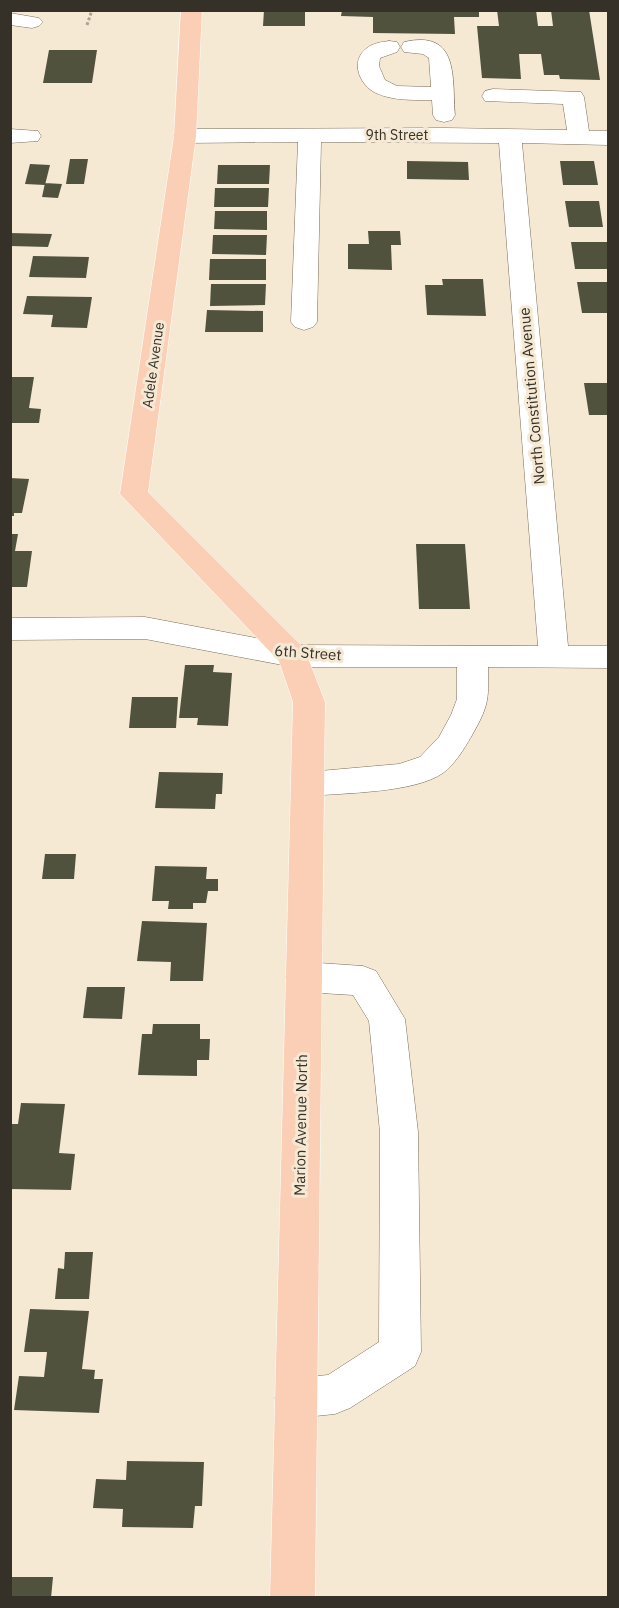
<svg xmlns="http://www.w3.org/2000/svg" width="619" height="1608" font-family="'IBM Plex Sans',sans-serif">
	<rect width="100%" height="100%" fill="#f6e9d4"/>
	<path fill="#51523e" d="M264 10H305V26H263Z
		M342 10H479V17H454L455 34 373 33V17L341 16Z
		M497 10H536L538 26H553L551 10H589L600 80 560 79 559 75H544L541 54H519L521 79 482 78 477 26H499Z
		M49 50H97L92 83H43Z
		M70 159H88L84 184H66Z
		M407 161 468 162 469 180 407 179Z
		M560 161H594L598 185H563Z
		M30 164 50 165 45 185 25 184Z
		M218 165H270L269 184H217Z
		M45 183 62 184 58 198 42 197Z
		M215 188H269L268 207H214Z
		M565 201H599L603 227H569Z
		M215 211H267V230L214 229Z
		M368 231H400L401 245H391L392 270 348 269V244H369Z
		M10 233 52 234 48 247 10 246Z
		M213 235H267L266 255 212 254Z
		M571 242H608V269H575Z
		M33 256 89 257 86 278 29 277Z
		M210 259H266V280H209Z
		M442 279H483L486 316 427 315 425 285H443Z
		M577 282H608V313H582Z
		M211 284H266L265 305 210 306Z
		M27 296 92 297 87 328 51 327 53 315 23 314Z
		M207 310 263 311V332H205Z
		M10 377H34L29 408 41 409 39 423H10Z
		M584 383H608V415H589Z
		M10 478 29 479 22 513H14V516H10Z
		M10 534H18L15 551H32L27 587H10Z
		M416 544H465L470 609H419Z
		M185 665H214L213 672 232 673 228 726 197 725 198 718H179Z
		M132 697H178L176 728H129Z
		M159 772 223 773 222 794H216L215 809 155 808Z
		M45 854H76L74 879H42Z
		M155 866 207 867 206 879H218V891H208L206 903H193V909H168L169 901H152Z
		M142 921 207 923 203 981H170L171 962 137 961Z
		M87 987H125L122 1019 83 1018Z
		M153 1024H200V1039H210L209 1060H197V1076L138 1075 142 1034H152Z
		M21 1103 65 1104 59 1153 75 1154 71 1190 10 1189V1124H18Z
		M65 1252H93L89 1299H55L58 1268 64 1269Z
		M30 1309 89 1311 82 1369 95 1370 94 1379H103L99 1413 14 1410 19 1376 44 1377 47 1352H24Z
		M127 1461 204 1462 202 1506H195L193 1528 122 1527 123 1509 93 1508 96 1479 126 1480Z
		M10 1577H53L51 1598H10Z"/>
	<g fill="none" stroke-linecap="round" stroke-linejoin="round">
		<g stroke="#7a6e5c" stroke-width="1">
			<path id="minor" d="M10 13 39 18 43 22 39 26 32 28 10 25Z
				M389 41 397 42 400 47 397 52 380 58 379 66 385 80 397 86 431 87 429 58 423 54 404 52 401 47 404 42C460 29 452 79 455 115L452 120 444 122 436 120 433 115 432 100C414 100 393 101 376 93 360 86 349 61 367 48 373 43 382 42 389 41Z
				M493 89 581 92 584 97 589 131H608V145L522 143 568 646H608V668L488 667C489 702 488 707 471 737 464 749 455 764 443 773 415 793 343 793 308 796L296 793 292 784 296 775 308 772 399 764 420 757 439 737 451 715 457 699V667H293L145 639 10 640V618L145 617 293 645 538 646 499 143 321 142 317 322 313 327 304 330 295 327 291 322 298 142 185 143 177 141 174 136 177 131 185 129 445 128 567 130 563 104 485 101 482 96 485 91Z
				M10 129 38 131 41 136 38 141 10 143Z
				M304 962 363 966 376 971 405 1019 418 1132 421 1352 415 1366 350 1408 335 1414 296 1418 281 1412 275 1398 281 1384 296 1378 328 1375 379 1342 380 1132 369 1021 353 995 304 992 291 987 286 977 291 967Z"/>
		</g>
		<g stroke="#fff" stroke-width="1">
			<path id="major" d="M181 10H202L196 136 148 492 304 648 325 702 315 1598H270L293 702 279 661 120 494 174 136Z"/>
		</g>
		<path stroke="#ada393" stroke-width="3" stroke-dasharray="3 2" stroke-linecap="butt" d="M87 25 92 10"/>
		<use href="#minor" fill="#fff" fill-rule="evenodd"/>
		<use href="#major" fill="#fbceb6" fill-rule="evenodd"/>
	</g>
	<g text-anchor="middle" stroke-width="6" stroke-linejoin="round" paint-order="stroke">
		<g font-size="14" fill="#353028" stroke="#f6e9d4">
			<text x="397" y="140">9th Street</text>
			<text transform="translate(153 365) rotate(-82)" y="5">Adele Avenue</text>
		</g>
		<g font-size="15" fill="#353028" stroke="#f6e9d4">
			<text transform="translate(532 396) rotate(-95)" y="5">North Constitution Avenue</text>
			<text transform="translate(308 653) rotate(4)" y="5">6th Street</text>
			<text transform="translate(301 1125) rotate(-89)" y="5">Marion Avenue North</text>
		</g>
	</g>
	<rect width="619" height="1608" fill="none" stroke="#353028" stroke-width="24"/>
</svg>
